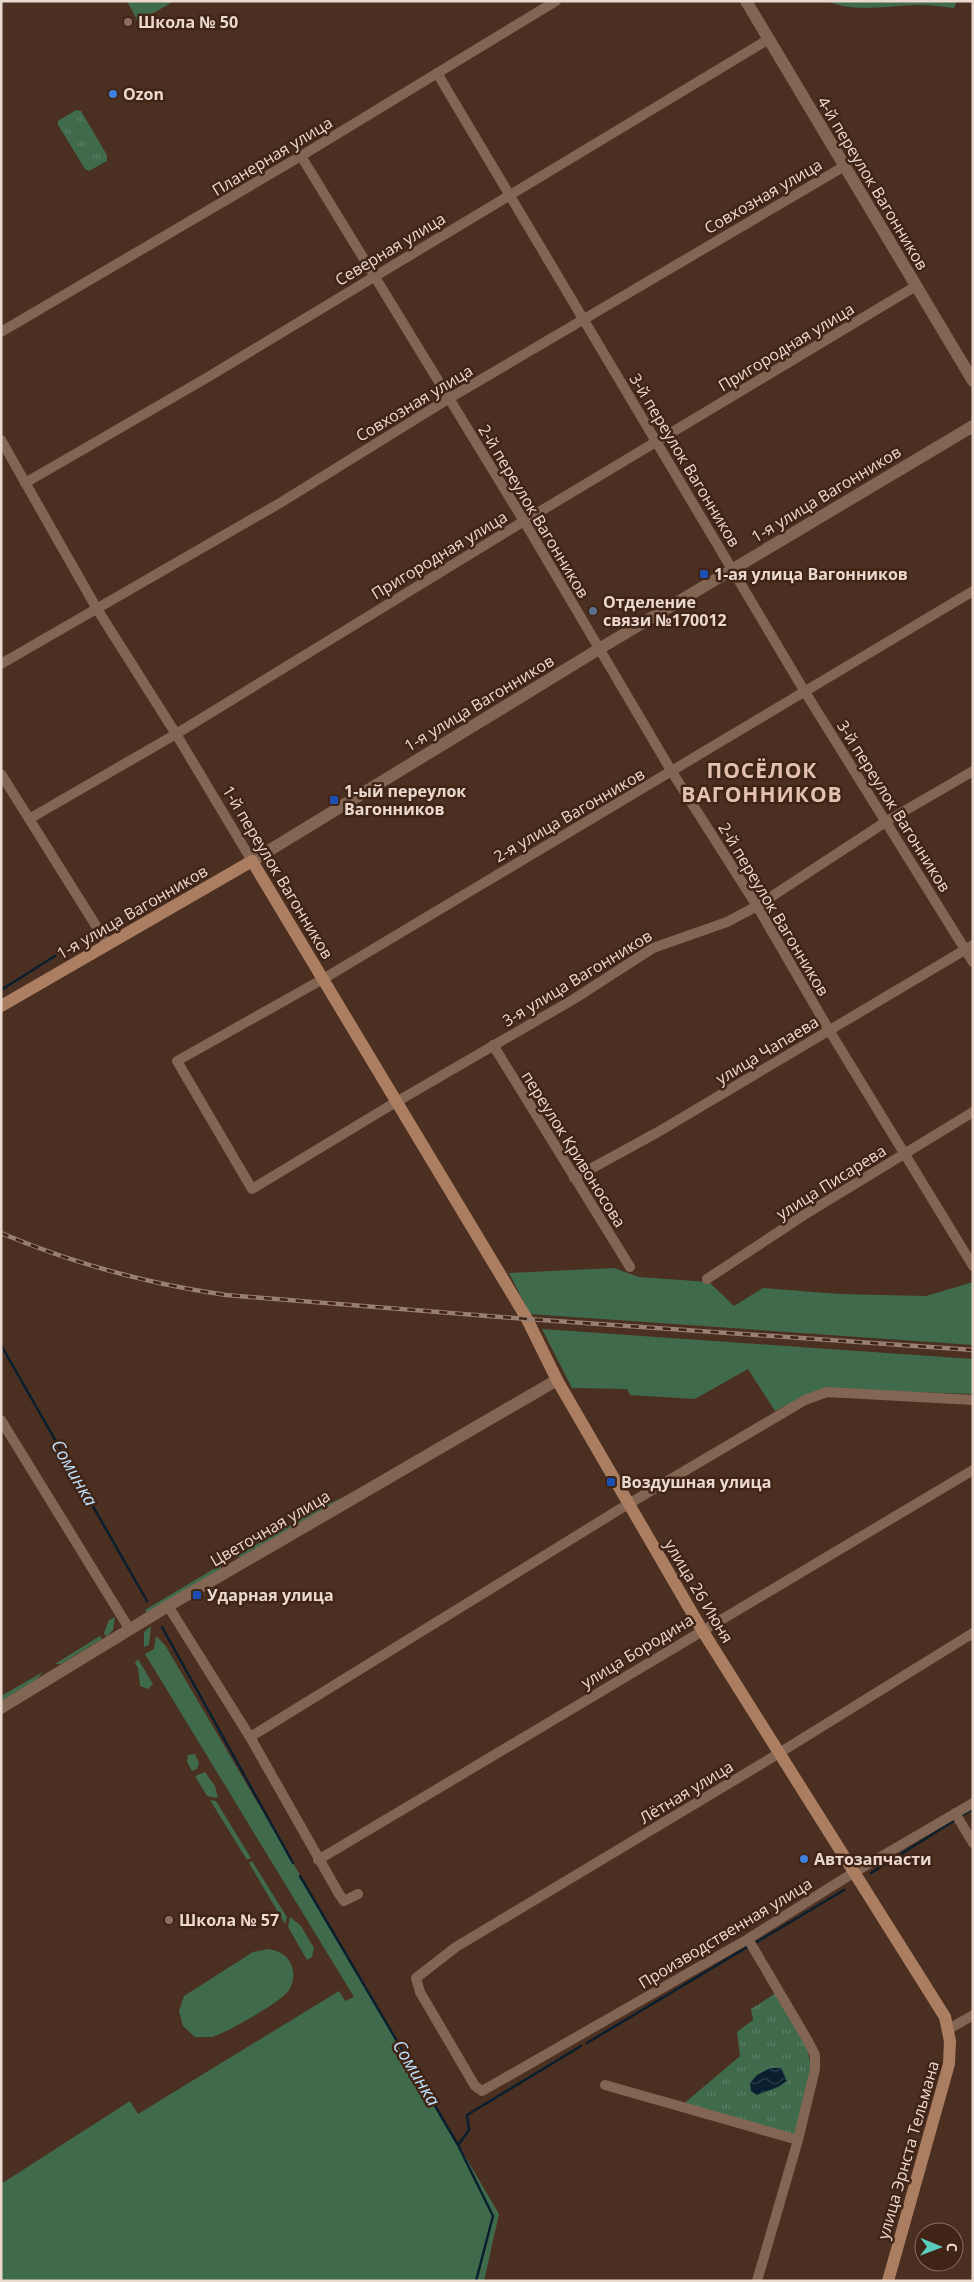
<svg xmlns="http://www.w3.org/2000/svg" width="974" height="2282" font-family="'Open Sans',sans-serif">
	<defs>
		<pattern id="park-tufts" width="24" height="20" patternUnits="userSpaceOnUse" patternTransform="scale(1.25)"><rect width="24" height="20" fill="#406a4c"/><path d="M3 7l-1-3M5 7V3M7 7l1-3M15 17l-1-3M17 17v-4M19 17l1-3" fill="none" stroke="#5c7f65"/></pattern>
		<pattern id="water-waves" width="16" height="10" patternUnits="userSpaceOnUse" patternTransform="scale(1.25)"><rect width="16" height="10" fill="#091f2f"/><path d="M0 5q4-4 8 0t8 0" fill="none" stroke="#2d3f4c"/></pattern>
	</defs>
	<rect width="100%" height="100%" fill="#4b2f21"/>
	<path fill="#406a4c" d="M127 1H174L138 22Z
		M826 1H957L954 8C941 7 928 4 915 5 884 6 856 13 826 1Z
		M76 110 81 111 107 155V161L89 171 85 169 58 125V121Z
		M614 1268 639 1277 709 1282 734 1306 763 1288 839 1294 926 1296 973 1282V1345L530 1314 509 1273Z
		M542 1329 973 1359V1394L822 1389 775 1411 748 1369 695 1399 630 1395 627 1389 572 1388Z
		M346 1496 241 1557H235L321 1507Z
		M222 1564 220 1569 147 1613 145 1610Z
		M115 1617 113 1630 106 1637 104 1633 109 1620Z
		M151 1626 149 1645 144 1647V1632Z
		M100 1636 102 1639 61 1664H55Z
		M156 1636 165 1645 499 2214 484 2281H1V2184L130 2101 138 2114 339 1991 345 2001 354 1997 145 1654 154 1649Z
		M138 1659 153 1684 148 1689 140 1686 138 1668 135 1663Z
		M43 1672 36 1680 1 1701V1696Z
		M195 1754 199 1763 197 1769 192 1771 187 1762 188 1755Z
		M205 1772 215 1786 218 1798 207 1796 195 1776Z
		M210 1800 216 1801 251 1858 247 1860Z
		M252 1861 287 1917 285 1924 249 1863Z
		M290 1917 301 1926 314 1948 312 1957 307 1960 288 1927Z
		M269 1949C280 1951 289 1956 292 1967 295 1975 293 1983 289 1990 279 2004 230 2030 213 2037H195L183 2026 179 2011 184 1996 253 1952Z"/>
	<path fill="url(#park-tufts)" d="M81 115 105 156 86 167 62 127Z
		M776 1993 806 2043 811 2066 796 2136 681 2106 740 2056 737 2032 753 2020 751 2009Z"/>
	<path fill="url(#water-waves)" d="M770 2068H781L787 2081 778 2087 757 2095 751 2091 750 2083 757 2075Z"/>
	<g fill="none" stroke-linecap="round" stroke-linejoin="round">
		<path stroke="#091f2f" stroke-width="2.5" d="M1 990 55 956
			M1 1345 147 1601
			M162 1627 293 1863
			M961 1816 973 1809
			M871 1873 955 1820
			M300 1876 458 2145 493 2216 476 2281
			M755 1943 844 1890
			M587 2043 749 1946
			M458 2145 469 2130 467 2115 581 2046"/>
		<path stroke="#826553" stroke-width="10" d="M437 73 805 692 973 962
			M301 156 524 521 672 772 757 906 829 1030 973 1266
			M1 332 301 156 556 1
			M1 440 97 609 176 734 252 861
			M25 483 203 380 769 39
			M973 591 323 979 177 1061 252 1189 391 1105 574 999 653 948 727 922 757 906 887 821 973 771
			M1 664 280 503 448 399 843 167
			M1 774 108 945
			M29 819 176 734 524 521 916 286
			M493 1045 630 1267
			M574 1178 658 1132 973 945
			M707 1279 804 1215 973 1112
			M1 1420 130 1630
			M168 1606 250 1737 339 1894 344 1901 358 1894
			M973 1633 763 1763 456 1947 416 1978 420 1992 475 2086 482 2091 748 1939 853 1873 973 1803
			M250 1737 620 1509 805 1400 827 1392 973 1400
			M955 1813 973 1843
			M318 1860 973 1470
			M748 1939 808 2041 815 2055V2069L798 2140 757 2281
			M949 2029 973 2015
			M605 2085 798 2140"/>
		<path stroke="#826553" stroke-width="12" d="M746 1 973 381
			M252 861 599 649 973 426
			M1 1708 168 1606 557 1380"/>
		<path stroke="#ab7e61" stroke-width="12" d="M1 1006 252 861 527 1319 557 1380 702 1630 945 2017 950 2041 949 2064 888 2281"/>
		<g stroke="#977f74" stroke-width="4.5">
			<path id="rail" d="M1 1233C74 1264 149 1284 226 1295L527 1319 973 1350"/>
		</g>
		<use href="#rail" stroke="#402517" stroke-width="2.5" stroke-dasharray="8" stroke-linecap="butt"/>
	</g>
	<g fill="#8d6e63" stroke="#402517" stroke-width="2">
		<circle cx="128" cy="22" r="5"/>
		<circle cx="169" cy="1920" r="5"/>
	</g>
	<g fill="#3f7fe0" stroke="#402517" stroke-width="2">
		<circle cx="113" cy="94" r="5"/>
		<circle cx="804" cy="1859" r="5"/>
	</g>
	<g fill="#1a4fb4" stroke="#402517" stroke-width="2">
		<rect x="699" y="569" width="10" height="10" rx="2.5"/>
		<rect x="329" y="795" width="10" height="10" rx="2.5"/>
		<rect x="606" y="1477" width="10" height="10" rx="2.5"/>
		<rect x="192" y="1590" width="10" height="10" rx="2.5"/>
	</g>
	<circle fill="#5c6f8a" stroke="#402517" stroke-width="2" cx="593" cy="611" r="5"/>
	<g text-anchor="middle" stroke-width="5" stroke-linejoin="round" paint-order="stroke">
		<g font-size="16" font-weight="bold" fill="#ebd9d0" stroke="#402517" text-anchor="start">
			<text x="138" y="28">Школа № 50</text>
			<text x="123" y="100">Ozon</text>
			<text x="714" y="580">1-ая улица Вагонников</text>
			<text x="603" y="608">Отделение<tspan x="603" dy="18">связи №170012</tspan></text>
			<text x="344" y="797">1-ый переулок<tspan x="344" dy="18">Вагонников</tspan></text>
			<text x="621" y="1488">Воздушная улица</text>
			<text x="207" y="1601">Ударная улица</text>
			<text x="814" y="1865">Автозапчасти</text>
			<text x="179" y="1926">Школа № 57</text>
		</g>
		<g font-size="16" fill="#ebd9d0" stroke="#402517">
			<text transform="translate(272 156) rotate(-31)" y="6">Планерная улица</text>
			<text transform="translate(873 183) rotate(59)" y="6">4-й переулок Вагонников</text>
			<text transform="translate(763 196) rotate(-30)" y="6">Совхозная улица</text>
			<text transform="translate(390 249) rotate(-31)" y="6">Северная улица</text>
			<text transform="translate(786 347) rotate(-31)" y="6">Пригородная улица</text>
			<text transform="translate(414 403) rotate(-31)" y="6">Совхозная улица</text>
			<text transform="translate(685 460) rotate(59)" y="6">3-й переулок Вагонников</text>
			<text transform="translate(826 494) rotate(-31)" y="6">1-я улица Вагонников</text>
			<text transform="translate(534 511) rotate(59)" y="6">2-й переулок Вагонников</text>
			<text transform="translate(439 555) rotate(-31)" y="6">Пригородная улица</text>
			<text transform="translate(479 703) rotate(-31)" y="6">1-я улица Вагонников</text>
			<text transform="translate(894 806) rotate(58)" y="6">3-й переулок Вагонников</text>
			<text transform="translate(569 815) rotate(-30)" y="6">2-я улица Вагонников</text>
			<text transform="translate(278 872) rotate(59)" y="6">1-й переулок Вагонников</text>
			<text transform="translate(774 909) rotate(59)" y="6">2-й переулок Вагонников</text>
			<text transform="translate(132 912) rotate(-30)" y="6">1-я улица Вагонников</text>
			<text transform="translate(577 978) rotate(-31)" y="6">3-я улица Вагонников</text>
			<text transform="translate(767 1050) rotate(-31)" y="6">улица Чапаева</text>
			<text transform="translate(574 1149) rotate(58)" y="6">переулок Кривоносова</text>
			<text transform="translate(831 1182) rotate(-32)" y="6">улица Писарева</text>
			<text transform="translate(270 1528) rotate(-30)" y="6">Цветочная улица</text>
			<text transform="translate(699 1591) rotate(59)" y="6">улица 26 Июня</text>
			<text transform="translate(637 1651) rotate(-31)" y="6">улица Бородина</text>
			<text transform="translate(686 1792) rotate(-31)" y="6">Лётная улица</text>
			<text transform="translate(725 1933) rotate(-31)" y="6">Производственная улица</text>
			<text transform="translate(908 2150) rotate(-74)" y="6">улица Эрнста Тельмана</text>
		</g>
		<g font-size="18" font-style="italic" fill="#bee1fd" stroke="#402517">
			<text transform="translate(74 1473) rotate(60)" y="6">Соминка</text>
			<text transform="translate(416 2073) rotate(59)" y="6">Соминка</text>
		</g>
		<g font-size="21" font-weight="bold" letter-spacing="1" fill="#e4c1ae" stroke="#402517">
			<text x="762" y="778">ПОСЁЛОК<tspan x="762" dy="24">ВАГОННИКОВ</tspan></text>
		</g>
	</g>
	<rect width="974" height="2282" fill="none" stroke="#ebd9d0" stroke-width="5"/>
	<g transform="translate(939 2247) rotate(91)"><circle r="24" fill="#402517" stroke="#846d61"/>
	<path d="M0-4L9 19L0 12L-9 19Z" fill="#5acebc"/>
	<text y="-8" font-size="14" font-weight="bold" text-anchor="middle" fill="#ebd9d0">С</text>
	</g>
</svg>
